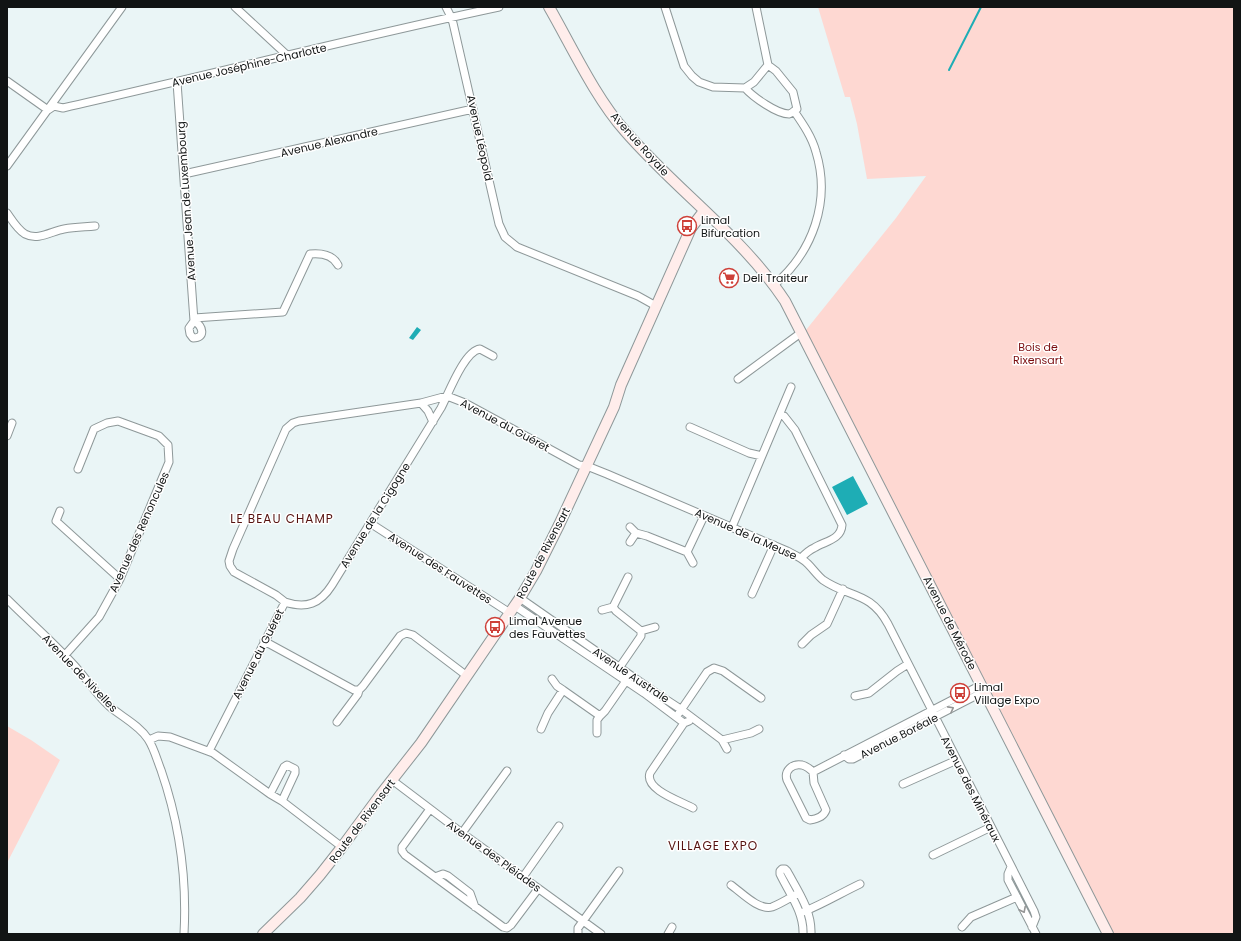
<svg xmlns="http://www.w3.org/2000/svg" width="1241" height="941" font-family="Poppins,sans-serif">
	<rect width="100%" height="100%" fill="#eaf5f6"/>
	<path fill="#fed8d2" d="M818 7H1234V934H1114L806 330 896 218 926 176 867 179 857 124 850 97H845Z
		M7 726 31 740 60 760 7 863Z"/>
	<path fill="#1eadb5" d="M417 327 421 330 413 340 409 338Z
		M853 476 868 504 847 515 832 487Z"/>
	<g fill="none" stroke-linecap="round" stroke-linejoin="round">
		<path stroke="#1eadb5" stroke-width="2" d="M949 70 981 7"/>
		<g stroke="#8e9899" stroke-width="9">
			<path id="street" d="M235 7 288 56
				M446 7 451 17 453 23 499 224 505 237 517 247 638 296 656 306
				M665 7 684 66 692 76 699 82 713 87 745 88
				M756 7 768 65
				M7 81 48 110 54 106 63 108C209 75 353 38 499 7
				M177 82 194 321C203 326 206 338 193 338L190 334 189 328 194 321
				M745 88C753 97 777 114 789 114 792 113 794 111 797 109L793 92 776 71 768 65
				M745 88 754 82 768 65
				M7 166 122 7
				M184 174 473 109
				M7 213C12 220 17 229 25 234 38 241 52 231 64 229 75 227 85 227 95 226
				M774 285C813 252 831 201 816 152 812 137 803 124 794 111
				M194 318 283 312 310 254C321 253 333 255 338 265
				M738 379 802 332
				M421 403 428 411 433 422
				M781 415 784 416 795 430 842 525C841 540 825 541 814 548 809 550 805 554 801 558
				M690 427 749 453 762 456
				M7 436 12 423
				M60 511 56 521 120 579
				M370 523 510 613
				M630 527 636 533 647 536 687 552 704 516
				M732 527 791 387
				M630 542 636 533
				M687 552 693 563
				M628 577 613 607 616 611 641 631
				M752 594 774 545
				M520 598 659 695 682 710 722 740 751 733 759 729
				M7 599C29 621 53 642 74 665 86 678 96 694 109 706 122 717 139 725 148 739 154 748 157 760 161 770 179 822 187 879 184 934
				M285 602C306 609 320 604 332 585L441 408C448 395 464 351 480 349L493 356
				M515 606 644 693 684 723
				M602 610 613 607
				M264 641 354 690H359L363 686 400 636 406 633 413 635 467 676
				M802 644 811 635 827 624 843 589
				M65 655 99 617 120 579 169 462 168 445 159 436 118 421 107 423 94 429 78 469
				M617 671 641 636V631L655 627
				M552 679 557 686 563 690
				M855 696 869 693 897 671 908 664
				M679 713 707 672 714 668 723 671 761 698
				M689 721 684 723 650 773C644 790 683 802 693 808
				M337 722 358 694 359 690
				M541 729 548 713 563 690 600 716 605 711 628 678
				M597 733V720L600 716
				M149 740 158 736 170 737 213 753 270 794 282 801 342 847
				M722 740 727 749
				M209 751 285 602 276 595 234 572 230 566 229 561 233 549 286 429 293 423 299 421 421 403 447 396 465 403 579 465 587 466 607 474 787 551C795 555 802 558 808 564 813 569 817 575 823 580 849 598 870 591 888 624L1034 911 1036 917 1032 927
				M844 755 849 759H853L985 691
				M813 772 814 783 826 810C824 816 817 819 810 820L806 818 787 780C784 771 792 763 802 765 806 766 810 769 813 772L981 685
				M392 780 462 833 601 934
				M903 784 957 760
				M270 794 284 767 287 765 295 769V773L282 801
				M430 809 402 847V851L405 855 503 927 507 928 511 925 538 889
				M462 833 507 771
				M933 855 991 827
				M1011 867 1008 874V880L1036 934
				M435 877 443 874 448 876 470 893 475 907
				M523 877 559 826
				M731 885C741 892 759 911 772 907 780 904 788 899 795 895
				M803 912C823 904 841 893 860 884
				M962 927 971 917 1017 897
				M578 934V928L619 871
				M668 934 672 927
				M803 934C804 912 789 893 780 874V871L782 869H785L787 871C798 891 812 911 811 934"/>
		</g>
		<g stroke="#8e9899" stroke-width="12">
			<path id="secondary" d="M549 7C572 47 595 97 625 131 676 190 742 236 785 301L1108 934
				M263 934 300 898 320 875 342 847 381 794 421 743 520 598 536 571 559 525 614 407 621 385 691 228 704 211"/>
		</g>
		<use href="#street" stroke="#fff" stroke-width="7"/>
		<use href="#secondary" stroke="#ffedeb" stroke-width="10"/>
	</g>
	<defs><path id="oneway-chevron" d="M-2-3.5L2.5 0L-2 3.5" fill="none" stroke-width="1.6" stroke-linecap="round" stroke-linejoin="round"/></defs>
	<g stroke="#949595">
		<use href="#oneway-chevron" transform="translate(951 709) rotate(-28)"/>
		<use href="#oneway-chevron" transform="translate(1023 910) rotate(63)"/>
	</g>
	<defs>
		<g id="bus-ring" transform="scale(1)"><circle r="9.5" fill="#fff" stroke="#ce4039" stroke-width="1.5"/><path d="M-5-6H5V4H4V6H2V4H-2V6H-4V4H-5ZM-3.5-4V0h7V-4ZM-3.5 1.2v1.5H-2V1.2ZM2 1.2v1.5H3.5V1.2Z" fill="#ce4039"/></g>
		<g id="supermarket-ring" transform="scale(1)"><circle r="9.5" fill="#fff" stroke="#ce4039" stroke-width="1.5"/><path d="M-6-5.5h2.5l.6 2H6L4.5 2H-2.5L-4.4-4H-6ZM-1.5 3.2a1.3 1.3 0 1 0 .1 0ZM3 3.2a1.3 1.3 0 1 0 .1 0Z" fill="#ce4039"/></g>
	</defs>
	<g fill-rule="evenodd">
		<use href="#bus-ring" x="687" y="226"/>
		<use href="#supermarket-ring" x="729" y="278"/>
		<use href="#bus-ring" x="495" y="627"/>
		<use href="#bus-ring" x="960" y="693"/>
	</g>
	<g text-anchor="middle" stroke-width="3" stroke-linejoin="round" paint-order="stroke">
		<g font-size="11" fill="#111414" stroke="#fff">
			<text transform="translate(249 65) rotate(-13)" y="4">Avenue Joséphine-Charlotte</text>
			<text transform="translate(480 138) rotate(78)" y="4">Avenue Léopold</text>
			<text transform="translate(329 142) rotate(-13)" y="4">Avenue Alexandre</text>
			<text transform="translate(640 144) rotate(48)" y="4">Avenue Royale</text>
			<text transform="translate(186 201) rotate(-94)" y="4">Avenue Jean de Luxembourg</text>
			<text transform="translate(505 425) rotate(28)" y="4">Avenue du Guéret</text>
			<text transform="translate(375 515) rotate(-58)" y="4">Avenue de la Cigogne</text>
			<text transform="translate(139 532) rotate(-66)" y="4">Avenue des Renoncules</text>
			<text transform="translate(746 534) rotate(24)" y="4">Avenue de la Meuse</text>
			<text transform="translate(543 553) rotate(-62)" y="4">Route de Rixensart</text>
			<text transform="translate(440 568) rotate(33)" y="4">Avenue des Fauvettes</text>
			<text transform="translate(950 623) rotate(63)" y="4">Avenue de Mérode</text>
			<text transform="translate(258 654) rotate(-63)" y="4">Avenue du Guéret</text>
			<text transform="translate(80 673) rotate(46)" y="4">Avenue de Nivelles</text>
			<text transform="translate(631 675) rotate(34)" y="4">Avenue Australe</text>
			<text transform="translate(899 736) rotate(-27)" y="4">Avenue Boréale</text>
			<text transform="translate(971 789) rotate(63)" y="4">Avenue des Minéraux</text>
			<text transform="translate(362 821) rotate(-53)" y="4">Route de Rixensart</text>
			<text transform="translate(494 856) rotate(36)" y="4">Avenue des Pléiades</text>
		</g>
		<g font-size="11" fill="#111414" stroke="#fff" text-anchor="start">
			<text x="701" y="224">Limal<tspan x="701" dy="13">Bifurcation</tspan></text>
			<text x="743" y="282">Deli Traiteur</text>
			<text x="509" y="625">Limal Avenue<tspan x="509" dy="13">des Fauvettes</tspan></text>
			<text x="974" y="691">Limal<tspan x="974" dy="13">Village Expo</tspan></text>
		</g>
		<g font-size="11" fill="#7a0d0f" stroke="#fff">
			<text x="1038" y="351">Bois de<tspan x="1038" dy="13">Rixensart</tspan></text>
		</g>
		<g font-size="12" letter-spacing="1" fill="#56120f" stroke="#fff">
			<text x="282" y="523">LE BEAU CHAMP</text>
			<text x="713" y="850">VILLAGE EXPO</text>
		</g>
	</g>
	<rect width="1241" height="941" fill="none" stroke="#111414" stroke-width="16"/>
</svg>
